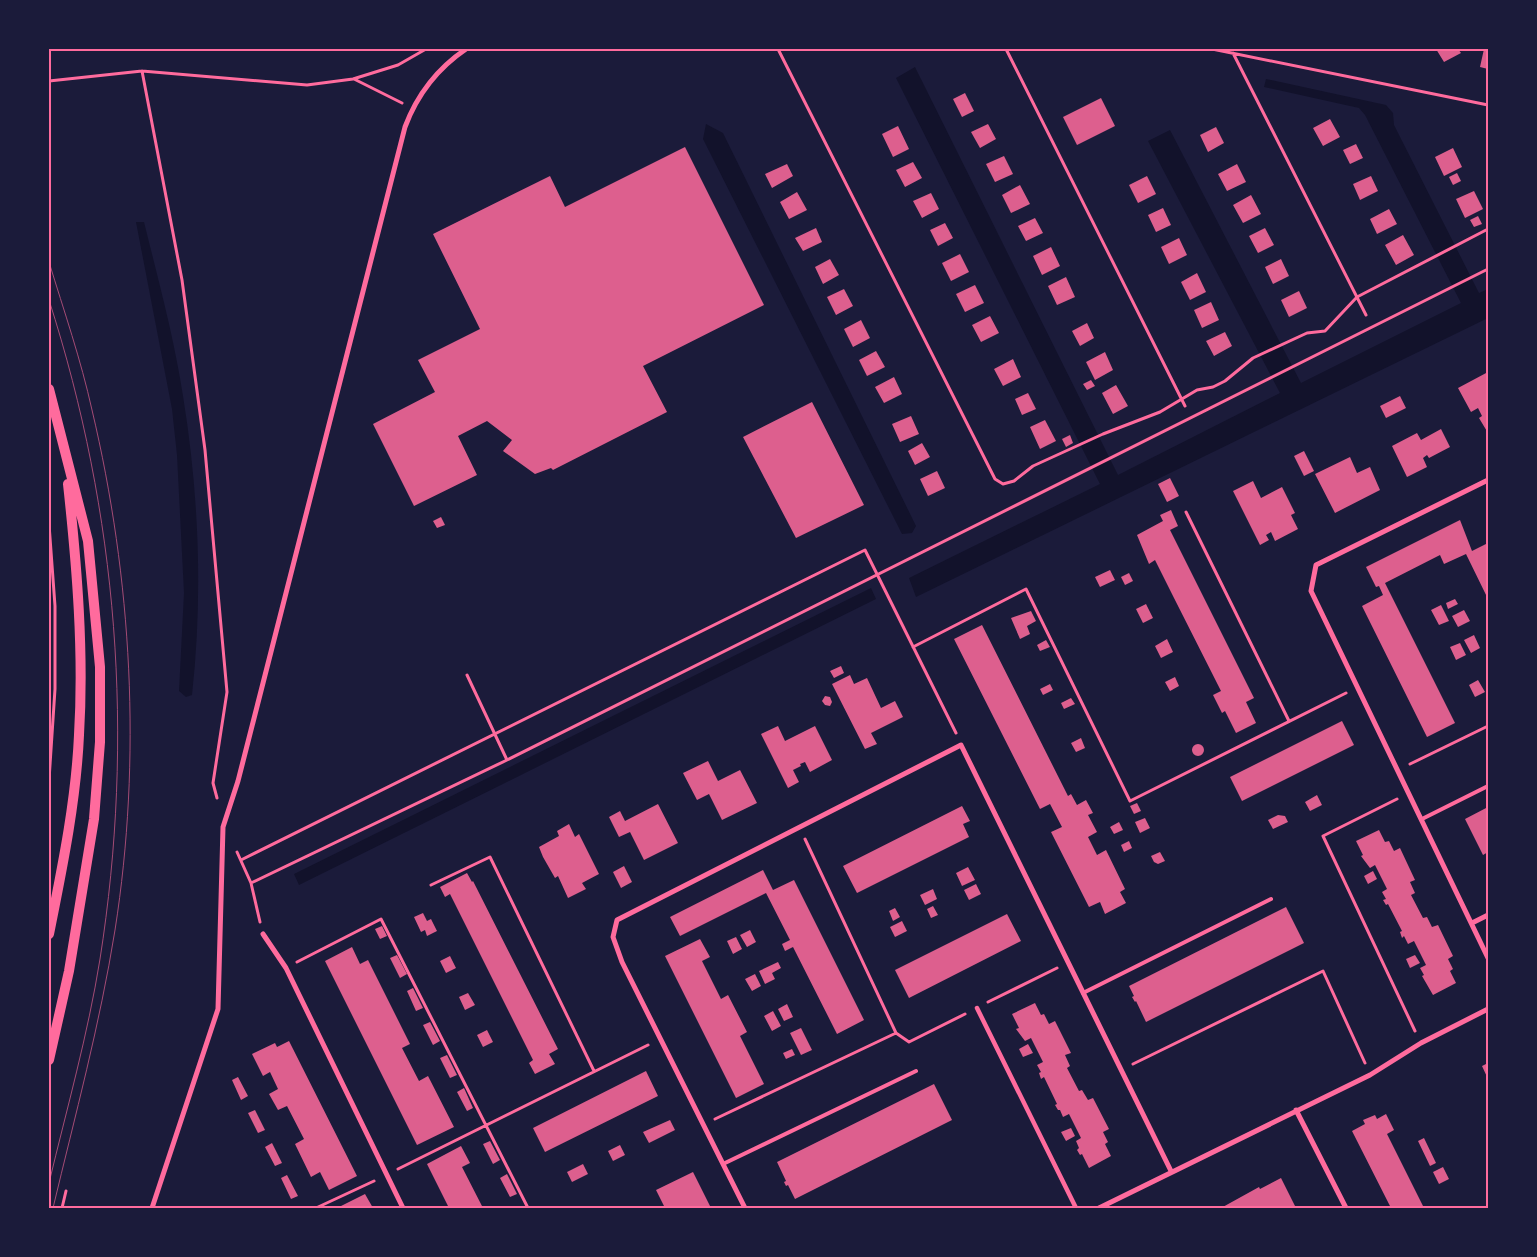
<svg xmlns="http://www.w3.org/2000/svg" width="1537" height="1257" font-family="'Space Grotesk',sans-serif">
	<rect width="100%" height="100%" fill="#1b1b3a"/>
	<path fill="#12122b" d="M915 67 1118 475 1280 393 1148 141 1170 130 1301 383 1461 303 1365 115 1359 108 1264 87 1266 79 1386 105 1393 113 1394 125 1479 293 1488 289V318L916 597 909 578 1100 484 896 78Z
		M706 124 723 133 916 526 912 533 902 534 703 139Z
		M136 222H144C158 279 174 337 183 396 199 494 203 596 192 695L186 697 179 691 184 593 177 455 172 409Z
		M871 588 876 599 299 885 294 874Z"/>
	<path fill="#dd5f8e" d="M1436 49H1458L1461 53 1444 62Z
		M1484 49H1488V69L1480 67Z
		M965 93 974 111 962 117 953 99Z
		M1101 98 1115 126 1077 145 1063 117Z
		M1330 119 1340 137 1323 146 1313 128Z
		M988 124 996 139 980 148 971 132Z
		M898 126 909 149 893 157 882 134Z
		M1216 127 1224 143 1208 152 1200 135Z
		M1356 144 1363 158 1350 164 1343 150Z
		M685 147 764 305 643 366 667 412 553 470 551 468 535 474 503 451 512 440 487 421 458 436 477 475 414 506 373 424 435 392 418 360 480 329 433 234 550 176 565 207Z
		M1453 148 1462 167 1444 176 1435 157Z
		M1004 156 1013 174 995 182 986 164Z
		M913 162 922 178 905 187 896 170Z
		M787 164 793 176 772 188 765 174Z
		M1237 164 1246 182 1227 191 1218 174Z
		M1457 173 1461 181 1453 185 1449 177Z
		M1147 176 1156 194 1138 203 1129 185Z
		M1371 176 1378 191 1360 200 1353 184Z
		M1020 185 1030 204 1011 213 1002 195Z
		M1474 191 1483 209 1465 218 1456 199Z
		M797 192 807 210 789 219 780 202Z
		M931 193 939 209 922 218 913 201Z
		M1251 195 1261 214 1243 223 1233 205Z
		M1163 208 1171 225 1156 232 1148 215Z
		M1389 209 1397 224 1377 234 1370 219Z
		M1478 216 1482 224 1474 227 1470 220Z
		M1035 218 1043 233 1026 241 1018 226Z
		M945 223 953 238 938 246 930 230Z
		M816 228 822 242 803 251 795 238Z
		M1265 228 1274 245 1258 253 1249 236Z
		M1403 235 1414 255 1396 265 1385 245Z
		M1179 238 1187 255 1169 264 1161 247Z
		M1051 247 1060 266 1042 275 1033 256Z
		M960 254 969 272 951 281 942 263Z
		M830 259 839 275 823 284 815 267Z
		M1281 259 1289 276 1273 284 1265 267Z
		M1197 273 1206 292 1190 300 1181 282Z
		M1066 277 1075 297 1057 305 1048 286Z
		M975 285 984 303 965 312 956 294Z
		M844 289 853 306 836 315 827 297Z
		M1299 291 1307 308 1289 317 1281 300Z
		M1211 302 1219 320 1202 328 1194 310Z
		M990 316 999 333 981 342 972 325Z
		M861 320 870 338 853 347 844 329Z
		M1087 323 1094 338 1080 346 1072 331Z
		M1225 332 1232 346 1214 356 1206 341Z
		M876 351 885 367 867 376 859 360Z
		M1105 352 1113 370 1095 380 1086 362Z
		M1013 359 1021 377 1003 386 994 369Z
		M1488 372V433L1479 418 1482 416 1478 408 1471 412 1458 388Z
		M894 377 902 394 884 403 875 387Z
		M1091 380 1095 386 1087 390 1083 384Z
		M1116 385 1128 406 1113 414 1102 393Z
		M1028 393 1036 409 1022 415 1015 399Z
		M1400 396 1406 408 1386 418 1380 406Z
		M812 402 864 505 796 538 743 437Z
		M911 416 919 434 900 442 892 424Z
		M1045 420 1056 441 1040 449 1030 427Z
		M1441 429 1450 447 1429 458 1427 455 1423 458 1427 467 1407 477 1392 446 1417 433 1421 440Z
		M1070 435 1073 443 1066 447 1062 439Z
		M922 443 930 457 915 465 908 451Z
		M1304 451 1314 471 1304 476 1294 456Z
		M1350 457 1357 473 1370 467 1380 490 1335 513 1315 474Z
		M937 471 945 488 928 496 920 479Z
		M1170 478 1179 496 1167 502 1158 484Z
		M1253 481 1261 498 1282 487 1295 513 1291 515 1298 529 1275 541 1271 532 1266 535 1269 540 1260 545 1233 491Z
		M1171 510 1178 526 1170 530 1254 698 1246 702 1256 723 1236 733 1225 711 1222 713 1213 695 1221 691 1174 598 1155 560 1149 564 1137 535 1163 521 1160 515Z
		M441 517 445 525 437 528 433 521Z
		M1460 520 1472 551 1488 543V599L1466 554 1444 564 1440 555 1385 583 1455 723 1427 737 1362 606 1383 595 1379 586 1376 587 1366 567Z
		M1110 570 1115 580 1100 587 1095 577Z
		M1129 573 1133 581 1125 585 1121 577Z
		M1455 599 1458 604 1448 609 1446 603Z
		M1146 604 1153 618 1143 623 1136 609Z
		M1441 605 1449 621 1439 625 1431 610Z
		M1464 610 1470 621 1458 627 1452 616Z
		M1031 611 1036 621 1027 626 1030 634 1020 639 1011 618Z
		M982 625 1068 796 1071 794 1077 805 1086 800 1093 813 1088 815 1097 832 1088 837 1097 855 1106 850 1125 889 1120 892 1126 903 1105 914 1100 902 1089 907 1051 832 1062 827 1050 804 1040 809 954 639Z
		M1474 635 1480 648 1471 653 1464 640Z
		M1167 639 1173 652 1161 658 1155 646Z
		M1046 640 1050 647 1040 651 1037 645Z
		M1460 643 1466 655 1456 660 1450 647Z
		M841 666 844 673 834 678 830 671Z
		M850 675 854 684 867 678 881 708 895 701 903 717 871 733 877 744 865 749 832 684Z
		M1175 677 1179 686 1170 691 1165 682Z
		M1478 680 1485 692 1475 697 1469 685Z
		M1050 684 1053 690 1043 695 1040 689Z
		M825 696 830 697 832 702 830 706 825 705 822 701Z
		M1071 698 1075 704 1064 709 1061 703Z
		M1342 721 1354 745 1242 801 1230 777Z
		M778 726 785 741 815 726 832 760 810 772 805 762 800 764 801 766 793 770 799 782 788 788 761 734Z
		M1081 738 1085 748 1076 752 1071 743Z
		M1192 750a6 6 0 1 1 12 0a6 6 0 1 1-12 0Z
		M708 761 718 781 740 770 757 803 722 820 709 794 697 800 683 773Z
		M1317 795 1322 805 1310 811 1305 802Z
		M1137 803 1141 811 1134 814 1130 806Z
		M658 804 678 843 644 860 630 832 619 837 609 817 620 811 625 821Z
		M962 806 970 821 963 824 969 837 857 893 843 866Z
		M1488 807V852L1483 855 1465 819Z
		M1278 815 1285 816 1288 822 1273 829 1268 820Z
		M1145 818 1150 828 1140 833 1135 822Z
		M1119 822 1123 830 1114 834 1110 827Z
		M569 824 575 837 579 834 599 874 582 883 586 889 568 898 558 876 555 878 543 857 539 847 559 836 557 831Z
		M1379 830 1385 842 1389 841 1394 851 1400 848 1415 880 1410 882 1415 893 1411 895 1423 918 1427 917 1432 927 1438 925 1453 956 1448 959 1453 969 1450 971 1456 983 1433 995 1422 976 1424 975 1420 968 1426 965 1414 941 1408 944 1404 936 1402 938 1400 932 1402 931 1388 904 1386 905 1383 900 1386 899 1382 892 1387 889 1375 865 1370 868 1361 856 1363 855 1356 841Z
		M1129 841 1132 848 1124 852 1121 845Z
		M1160 852 1165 861 1158 864 1154 862 1151 856Z
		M624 866 632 882 621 888 613 872Z
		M968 867 975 880 962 886 956 873Z
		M763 870 773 890 794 880 864 1020 837 1034 793 947 785 951 782 944 790 940 766 893 680 936 670 917Z
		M1373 871 1377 879 1368 884 1364 876Z
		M467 873 472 882 473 881 558 1049 549 1054 555 1064 535 1074 529 1063 533 1060 450 894 445 897 440 887Z
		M976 884 981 894 969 900 964 890Z
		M933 889 937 899 925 905 920 895Z
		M933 906 938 915 931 918 927 909Z
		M1286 907 1304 943 1146 1022 1136 1001 1135 1002 1132 997 1134 996 1129 986Z
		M895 908 900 917 893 921 889 911Z
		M423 913 427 921 431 919 437 931 427 936 425 930 421 932 414 917Z
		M1007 914 1021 941 909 998 895 970Z
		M902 921 907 931 895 937 890 927Z
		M382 926 387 936 380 939 375 929Z
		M750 930 756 942 747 947 740 935Z
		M736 937 742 949 733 954 727 941Z
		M700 939 710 957 702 961 721 999 728 995 747 1032 740 1036 764 1084 736 1098 665 956Z
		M352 947 360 964 368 960 410 1044 402 1048 419 1081 428 1076 454 1127 417 1145 325 961Z
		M397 955 407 974 400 978 390 958Z
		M1415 955 1420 963 1410 968 1406 959Z
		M450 956 456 968 446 973 440 961Z
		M778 962 781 968 772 973 775 979 765 984 759 971Z
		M755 974 761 986 752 991 745 979Z
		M413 988 423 1008 416 1011 407 991Z
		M468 993 475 1005 465 1010 459 997Z
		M1035 1003 1041 1015 1044 1014 1049 1024 1055 1021 1071 1053 1065 1055 1070 1066 1067 1068 1079 1091 1082 1090 1088 1100 1093 1098 1109 1129 1103 1132 1108 1142 1105 1144 1111 1156 1089 1168 1082 1154 1080 1155 1077 1150 1079 1148 1076 1141 1081 1138 1069 1114 1063 1117 1060 1110H1058L1055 1105 1057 1104 1044 1077 1041 1079 1039 1073 1041 1072 1037 1065 1043 1062 1031 1038 1025 1041 1016 1029 1019 1028 1012 1014Z
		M787 1004 793 1017 784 1021 778 1009Z
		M773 1011 781 1026 772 1031 764 1016Z
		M430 1022 440 1041 433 1045 423 1025Z
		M801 1028 812 1050 801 1055 790 1033Z
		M487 1030 493 1042 483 1047 477 1035Z
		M289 1041 357 1176 329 1190 320 1172 311 1177 295 1144 304 1139 287 1106 278 1110 269 1094 278 1089 270 1072 263 1076 252 1054 275 1043 277 1047Z
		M1028 1044 1033 1053 1023 1057 1019 1049Z
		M792 1049 795 1055 786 1059 783 1053Z
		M447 1055 457 1075 450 1078 440 1058Z
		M1488 1063V1079L1482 1066Z
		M646 1071 658 1096 545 1152 533 1128Z
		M238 1077 248 1096 241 1100 232 1080Z
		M934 1084 952 1120 795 1199 788 1185 786 1186 784 1182 786 1181 777 1162Z
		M464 1088 473 1108 467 1111 457 1092Z
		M255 1110 265 1130 258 1133 248 1113Z
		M1386 1114 1394 1130 1387 1134 1424 1208H1391L1352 1131 1365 1124 1363 1120 1375 1115 1377 1119Z
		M670 1120 675 1130 649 1143 643 1132Z
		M1071 1128 1075 1136 1066 1141 1061 1132Z
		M1424 1138 1436 1163 1430 1166 1418 1141Z
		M490 1141 500 1160 493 1164 483 1144Z
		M272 1143 282 1163 275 1166 265 1147Z
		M620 1145 625 1155 613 1161 608 1151Z
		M461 1146 470 1163 462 1167 483 1208H449L427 1164Z
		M583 1164 588 1174 572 1182 567 1172Z
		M1443 1167 1449 1179 1439 1184 1433 1172Z
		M693 1172 711 1208H665L656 1190Z
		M507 1174 517 1194 510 1197 500 1178Z
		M287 1175 298 1196 291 1199 281 1178Z
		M1281 1178 1296 1208H1221L1259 1187 1260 1189Z
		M365 1194 373 1208H337Z"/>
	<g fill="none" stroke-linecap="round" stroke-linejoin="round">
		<path stroke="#ff6b9d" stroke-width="3" d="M778 49 995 479 1003 484 1014 481 1033 466 1103 434 1160 412 1197 390 1213 387 1225 381 1253 358 1307 333 1325 331 1357 297 1488 229
			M1006 49 1185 406
			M1212 49 1488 105
			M1233 53 1366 315
			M142 71 182 280 205 450 227 692 213 783 217 798
			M354 79 402 103
			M49 81 142 71 307 85 353 79 398 65 426 49
			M1186 512 1289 721
			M49 524 55 606V689L49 780
			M913 647 1026 589 1130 801 1346 693
			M467 675 507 760
			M1410 764 1488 726
			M1397 799 1323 836 1415 1031
			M805 839 896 1033
			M237 852 251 883 260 922
			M241 860 865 550 956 733
			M251 883 507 760 1488 269
			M431 885 490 857 594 1071
			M297 962 381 919 528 1208
			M988 1002 1057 968
			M1133 1064 1323 971 1365 1063
			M715 1119 896 1033 909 1042 965 1014
			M398 1169 648 1045
			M62 1208 66 1191
			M316 1208 374 1181"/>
		<path stroke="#ff6b9d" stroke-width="4" d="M1422 819 1488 786
			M1083 993 1271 899
			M723 1164 916 1071"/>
		<path stroke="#ff6b9d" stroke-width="4.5" d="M977 1008 1076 1208"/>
		<path stroke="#ff6b9d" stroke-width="5" d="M1488 480 1316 565 1311 591 1488 958
			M1472 923 1488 915
			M263 934 286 968 403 1208
			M1296 1110 1346 1208
			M152 1208 218 1009 223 827 238 781 405 127C417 95 438 68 466 49
			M745 1208 622 962 613 937 617 920 961 745 1171 1171
			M1099 1208 1370 1075 1421 1043 1488 1009"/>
		<path stroke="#ff6b9d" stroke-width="10" d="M49 389 88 541 100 667V742L94 819 69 971 49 1060
			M49 934C62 869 76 802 79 735 84 652 77 567 68 484"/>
		<path stroke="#a44b75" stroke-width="1" d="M49 262C64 311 81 360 92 410 132 579 142 758 115 930 100 1024 75 1116 53 1208
			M49 300C118 514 135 737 100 959 88 1034 67 1108 49 1183"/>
	</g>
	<rect width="1537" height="1257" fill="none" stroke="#1b1b3a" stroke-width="100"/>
	<rect x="50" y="50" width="1437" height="1157" fill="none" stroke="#ff6b9d" stroke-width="2"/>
</svg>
